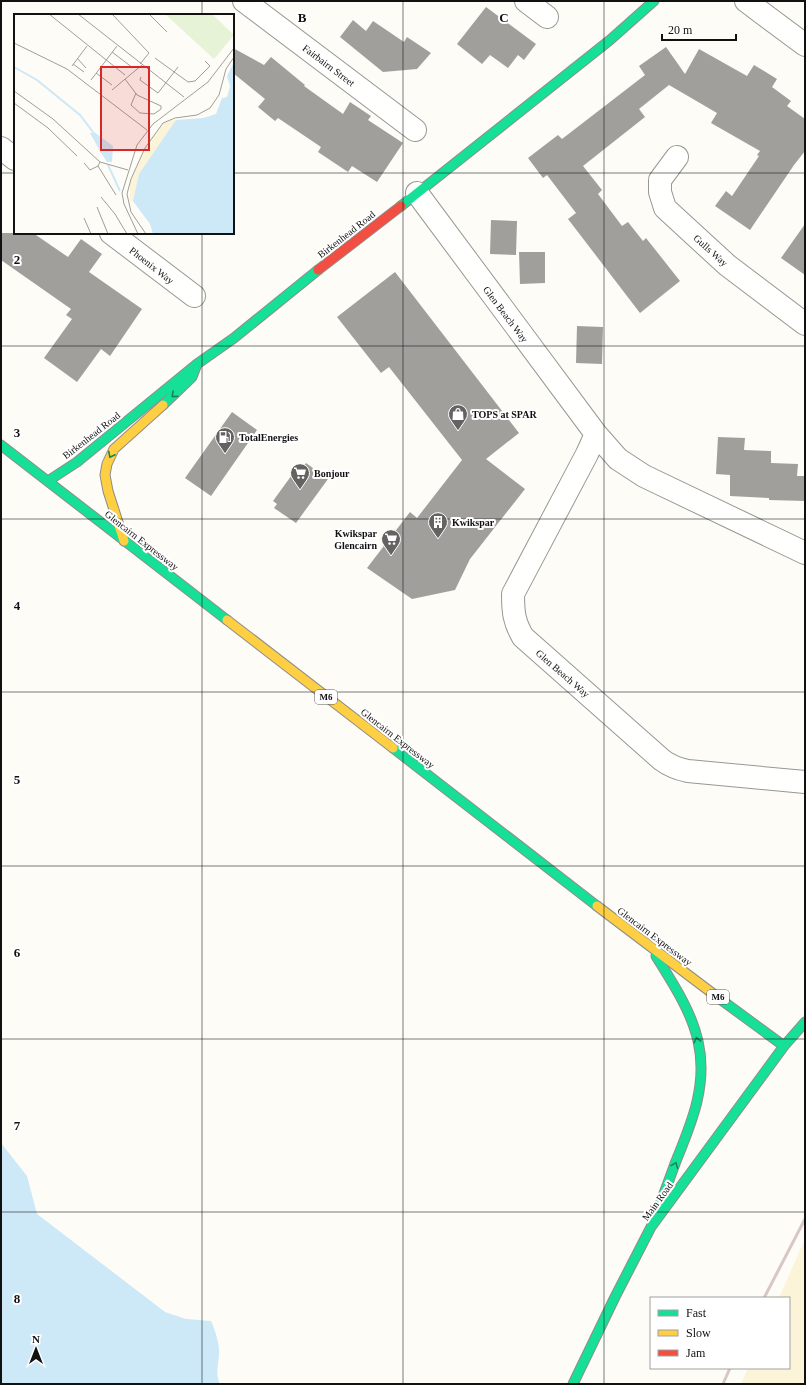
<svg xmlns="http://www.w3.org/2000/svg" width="806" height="1385" font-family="Georgia,serif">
	<rect width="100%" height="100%" fill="#fdfcf7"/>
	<path fill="#fcf4d9" d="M805 1239V1384H741L748 1368H789V1298H779Z"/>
	<path fill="#cde8f7" d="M1 1143 27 1176 37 1214 165 1312 186 1319 211 1321C215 1330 218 1339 219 1349 220 1361 214 1373 220 1384H1Z"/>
	<path fill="#a19f9c" d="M486 7 536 44 524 60 518 55 508 68 490 55 482 64 457 44Z
		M353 20 366 31 373 21 404 42 407 37 431 53 417 69 383 72 340 37Z
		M666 47 685 74 699 49 747 76 754 65 777 79 772 87 791 101 787 106 805 119V151L794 165 750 230 715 206 726 191 732 196 759 156 757 155 760 151 711 123 717 113 669 85 639 109 645 117 583 166 602 190 598 194 622 226 628 222 643 241 646 238 680 281 640 313 568 219 576 213 547 175 543 178 528 158 558 135 562 139 645 75 639 66Z
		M233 48 264 65 271 57 305 85 304 86 343 114 350 102 371 116 368 120 403 143 377 182 352 166 348 172 318 152 321 147 278 118 275 121 258 107 265 99 233 73Z
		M491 220 517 221 516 255 490 254Z
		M805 224V275L781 258Z
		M1 233H33L68 257 81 239 102 254 89 272 142 309 110 356 101 349 77 382 44 358 72 319 66 315 71 309 1 260Z
		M519 252H545V283L520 284Z
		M395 272 519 433 486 459 525 489 470 559 455 590 412 599 367 568 410 512 417 518 462 460 389 367 381 373 337 317Z
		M577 326 603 327 602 364 576 363Z
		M232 412 257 430 211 496 185 478Z
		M718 437 745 438 744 450 771 451V463L798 464 797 476H805V501L769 500V498L730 496V475L716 474Z
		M306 463 328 479 296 523 274 508 277 504 273 501 294 472 298 474Z"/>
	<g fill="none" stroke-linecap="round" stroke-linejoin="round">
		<g stroke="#979795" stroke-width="24">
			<path id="street" d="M244 1 415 130
				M526 1 547 17
				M746 1 805 45
				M1 148 15 159
				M677 157 660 180V192L665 208 727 265 805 324
				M417 193 596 434 618 459 644 476 805 553
				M111 233 194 296
				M596 434 587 454 513 594C513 612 514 622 523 637L662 760C670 766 678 769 688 771L805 782"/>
		</g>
		<g stroke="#8e8d8b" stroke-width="11">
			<path id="fast" d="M401 206 610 40 654 1
				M163 405 192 377 197 364
				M1 445 227 620
				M48 481 77 462 197 364 234 338 318 270
				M393 748 597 906
				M716 996 784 1046 805 1022
				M651 1227C660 1205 668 1183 676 1161 692 1122 708 1084 698 1041 691 1010 672 982 656 956
				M573 1384 615 1297 651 1227 784 1046"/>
		</g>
		<g stroke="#8e8d8b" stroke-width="11">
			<path id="slow" d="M124 541 108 491 105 475 107 464 114 449 163 405
				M227 620 393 748
				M597 906 716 996"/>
		</g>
		<g stroke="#8e8d8b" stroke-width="11">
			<path id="jam" d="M318 270 401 206"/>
		</g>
		<use href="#street" stroke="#fffffe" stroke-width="22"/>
		<use href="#fast" stroke="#16e098" stroke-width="9"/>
		<use href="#slow" stroke="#ffcf43" stroke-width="9"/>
		<use href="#jam" stroke="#f24e42" stroke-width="9"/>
		<path stroke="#d9c6c7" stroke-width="3" d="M764 1298 805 1219
			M723 1384 730 1368"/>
	</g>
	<defs><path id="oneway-chevron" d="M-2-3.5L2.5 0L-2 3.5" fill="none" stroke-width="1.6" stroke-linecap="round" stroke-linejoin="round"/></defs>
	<g stroke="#14835b">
		<use href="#oneway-chevron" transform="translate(174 395) rotate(138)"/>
		<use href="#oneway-chevron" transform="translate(111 455) rotate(117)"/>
		<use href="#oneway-chevron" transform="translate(697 1040) rotate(-104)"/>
		<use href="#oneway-chevron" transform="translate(675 1165) rotate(-69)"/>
	</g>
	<path fill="none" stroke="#111" stroke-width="1" stroke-opacity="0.55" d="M202 1V15M403 1V1384M604 1V1384M1 173H15M233 173H805M202 233V1384M1 346H805M1 519H805M1 692H805M1 866H805M1 1039H805M1 1212H805"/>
	<defs>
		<g id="shop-pin" transform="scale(1)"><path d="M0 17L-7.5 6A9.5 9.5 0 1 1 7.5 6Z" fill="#646362" stroke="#fff"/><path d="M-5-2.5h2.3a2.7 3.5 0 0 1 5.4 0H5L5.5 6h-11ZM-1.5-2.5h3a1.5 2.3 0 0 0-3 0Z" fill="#fff"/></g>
		<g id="fuel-pin" transform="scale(1)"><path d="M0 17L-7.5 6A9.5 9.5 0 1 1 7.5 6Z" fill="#646362" stroke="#fff"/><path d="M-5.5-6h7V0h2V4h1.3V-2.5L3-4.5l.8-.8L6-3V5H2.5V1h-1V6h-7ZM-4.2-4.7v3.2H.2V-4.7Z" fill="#fff"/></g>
		<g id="supermarket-pin" transform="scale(1)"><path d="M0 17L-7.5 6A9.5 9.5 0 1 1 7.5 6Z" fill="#646362" stroke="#fff"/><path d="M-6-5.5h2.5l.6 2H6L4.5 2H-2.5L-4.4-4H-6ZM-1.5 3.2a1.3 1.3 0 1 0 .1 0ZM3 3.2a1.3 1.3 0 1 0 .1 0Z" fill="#fff"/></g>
		<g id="building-pin" transform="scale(1)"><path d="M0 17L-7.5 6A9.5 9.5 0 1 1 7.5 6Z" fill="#646362" stroke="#fff"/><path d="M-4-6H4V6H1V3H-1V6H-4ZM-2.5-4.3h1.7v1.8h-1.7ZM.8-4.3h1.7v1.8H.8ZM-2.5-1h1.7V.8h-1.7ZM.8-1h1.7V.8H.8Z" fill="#fff"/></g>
	</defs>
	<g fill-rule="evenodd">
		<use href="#shop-pin" x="458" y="414"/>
		<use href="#fuel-pin" x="225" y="437"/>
		<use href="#supermarket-pin" x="300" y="473"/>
		<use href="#building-pin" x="438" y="522"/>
		<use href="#supermarket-pin" x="391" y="539"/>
	</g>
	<g text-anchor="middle" stroke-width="4" stroke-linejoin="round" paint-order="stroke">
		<g fill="#fff" stroke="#585858" stroke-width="1">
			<rect x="315" y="690" width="22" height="14" rx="3"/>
			<rect x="707" y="990" width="22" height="14" rx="3"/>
		</g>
		<g font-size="9" font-weight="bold" fill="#111">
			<text x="326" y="700">M6</text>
			<text x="718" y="1000">M6</text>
		</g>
		<g font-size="10" fill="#111" stroke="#fff">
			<text transform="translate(329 65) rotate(37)" y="4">Fairbairn Street</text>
			<text transform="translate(346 234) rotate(-38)" y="4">Birkenhead Road</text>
			<text transform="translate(711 250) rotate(42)" y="4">Gulls Way</text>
			<text transform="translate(152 265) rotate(38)" y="4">Phoenix Way</text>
			<text transform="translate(506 314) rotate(53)" y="4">Glen Beach Way</text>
			<text transform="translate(91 435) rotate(-38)" y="4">Birkenhead Road</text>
			<text transform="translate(142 540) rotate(38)" y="4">Glencairn Expressway</text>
			<text transform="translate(563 673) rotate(41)" y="4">Glen Beach Way</text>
			<text transform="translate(398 738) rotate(38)" y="4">Glencairn Expressway</text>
			<text transform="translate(655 936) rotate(37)" y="4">Glencairn Expressway</text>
			<text transform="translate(657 1201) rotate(-54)" y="4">Main Road</text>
		</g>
		<g font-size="10" font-weight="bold" fill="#111" stroke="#fff" text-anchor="start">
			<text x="472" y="418">TOPS at SPAR</text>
			<text x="239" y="441">TotalEnergies</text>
			<text x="314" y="477">Bonjour</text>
			<text x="452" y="526">Kwikspar</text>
			<text x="377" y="537" text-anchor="end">Kwikspar<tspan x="377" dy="12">Glencairn</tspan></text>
		</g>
	</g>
	<g transform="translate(14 14)">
		<rect width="220" height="220" fill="#fdfcf7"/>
		<path d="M151 0H198L220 21 200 45Z" fill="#e7f3d7"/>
		<path d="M158 106H162L157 115 125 160 119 187H116V168L135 127 148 110Z" fill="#fcf4d9"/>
		<path d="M220 48V220H139L136 210 119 187 125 160 162 106 189 104 202 100 208 84 213 83 216 72 213 62ZM80 118 99 132 98 148H93L86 137 76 119Z" fill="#cde8f7"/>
		<path fill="none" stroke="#cde8f7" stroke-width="2" d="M0 53 23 66 66 101 79 118M94 151 106 177"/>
		<path fill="none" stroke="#9f9e9b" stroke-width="1" d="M15 0H34M35 0 111 61M64 0 170 83M98 0 135 39 126 50M135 0 153 18M0 29 53 55 133 116M98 38 119 54M63 44 72 54M141 44 174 68 181 67 196 52 191 47M59 50 70 58M58 52 73 32M82 59 98 71M127 63 126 66 144 79 164 53M111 65 123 81 147 92V95L140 100 126 99 117 91 122 79M77 66 103 32M98 76 128 51M0 77 39 105 86 148 114 156M0 89 34 114 63 142M86 148 84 152 102 181M70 149 76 156 84 152M87 183 101 200 113 220M83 193 94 220M70 204 77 220M124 220 110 190 108 179 123 131 139 110 194 68 220 34M132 220 117 198 113 180 117 165 131 134 149 109 161 104 183 101 196 94 205 81 212 55 220 43"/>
		<path fill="#d62828" fill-opacity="0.15" stroke="#d62828" stroke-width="2" d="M87 53H135V136H87Z"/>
		<rect width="220" height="220" fill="none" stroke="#111" stroke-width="2"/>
	</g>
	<g font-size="13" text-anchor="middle" font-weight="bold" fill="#111" stroke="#fff" stroke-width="4" stroke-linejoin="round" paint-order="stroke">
		<text x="302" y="22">B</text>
		<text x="504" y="22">C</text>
		<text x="17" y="264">2</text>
		<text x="17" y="437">3</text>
		<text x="17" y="610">4</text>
		<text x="17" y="784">5</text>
		<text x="17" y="957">6</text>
		<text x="17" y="1130">7</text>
		<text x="17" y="1303">8</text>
	</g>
	<rect width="806" height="1385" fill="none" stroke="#111111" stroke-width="4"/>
	<rect x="650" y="1297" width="140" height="72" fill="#ffffff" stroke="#a0a0a0"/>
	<rect x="658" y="1310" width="20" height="6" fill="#16e098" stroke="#a0a0a0"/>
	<text x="686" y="1317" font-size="12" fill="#111111">Fast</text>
	<rect x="658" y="1330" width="20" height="6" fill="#ffcf43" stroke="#a0a0a0"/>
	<text x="686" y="1337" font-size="12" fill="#111111">Slow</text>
	<rect x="658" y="1350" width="20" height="6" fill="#f24e42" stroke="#a0a0a0"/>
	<text x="686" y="1357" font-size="12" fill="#111111">Jam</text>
	<g transform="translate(36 1349)" stroke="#ffffff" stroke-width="3" paint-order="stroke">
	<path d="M0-3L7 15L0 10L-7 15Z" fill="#111111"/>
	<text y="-6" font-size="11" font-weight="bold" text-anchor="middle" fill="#111111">N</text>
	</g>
	<path d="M662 34v6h74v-6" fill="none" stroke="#111111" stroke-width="2"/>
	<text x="668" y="34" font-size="12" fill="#111111" stroke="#ffffff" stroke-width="3" paint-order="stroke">20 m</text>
</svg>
